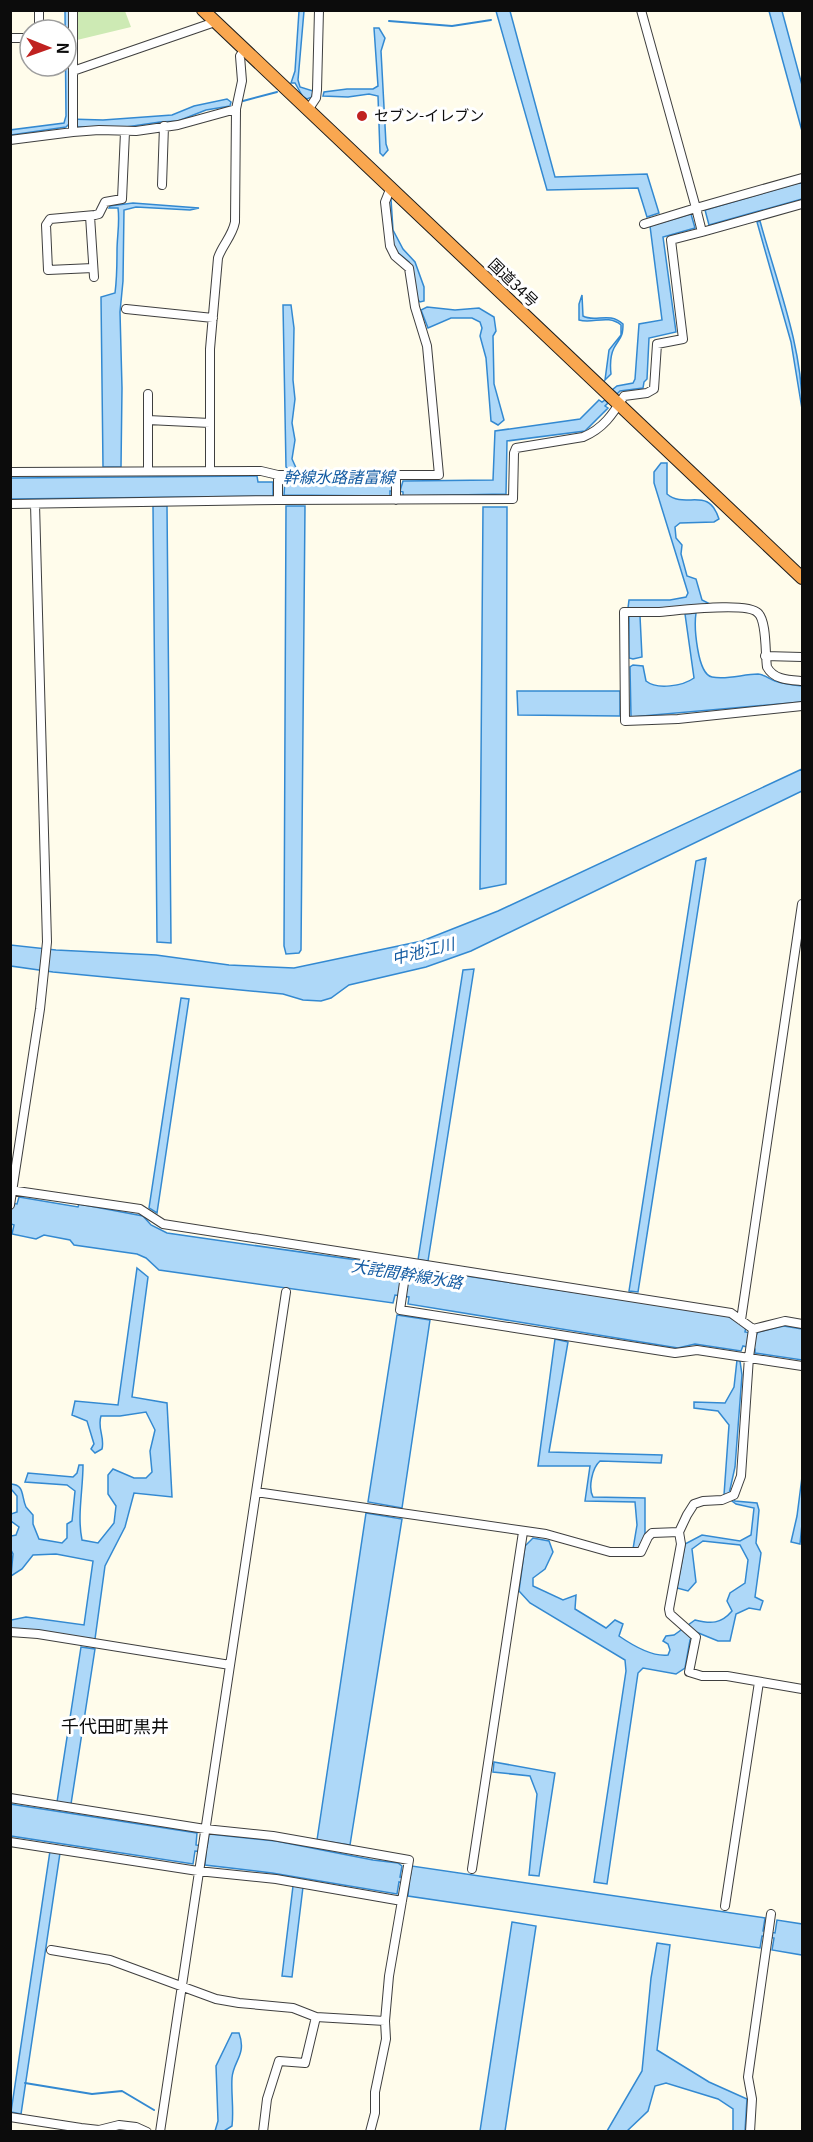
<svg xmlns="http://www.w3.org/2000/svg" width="813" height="2142" font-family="Georgia,'Noto Sans JP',serif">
	<rect width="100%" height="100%" fill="#fffceb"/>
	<path fill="#cdeab4" d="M76 11H125L131 27 77 40Z"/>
	<path fill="#aed8f8" stroke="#3389d1" stroke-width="1.5" d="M65 11H69V119L103 120 172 115 194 106 227 99 231 102 230 106 206 110 178 121 160 122 126 127H78L76 124H69L66 127 11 135 10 130 64 123 66 116Z
		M299 11H304L298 80 300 87 313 91 312 97 307 99 303 97 295 83H291L295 71Z
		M496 11H510L555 177 647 174 659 213 647 217 638 188 547 190Z
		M769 11H782L802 85V131Z
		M374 28H379L385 38 381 51 386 144 388 150 383 156 380 153 378 96 369 94 348 97 323 96 324 92 347 89H373L378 86Z
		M802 182V199L709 225 705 210Z
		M391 199 393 230 403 249 415 262 424 287V301L420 302 417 299 412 268 409 262 397 252 392 241 389 201Z
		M133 203 199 208 190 210 136 207 124 210 123 281 120 312 122 388 121 467H103L101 297 115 293C117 278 117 266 117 251 117 236 120 223 118 208H109L110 206Z
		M691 214 695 228 663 237 676 332 649 338 647 379 644 382 643 388 620 391 617 394 612 390 617 386 633 383 635 379 639 324 662 320 650 226Z
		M760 221C776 280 803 348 802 409L791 342 757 222Z
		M582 295 583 316C595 323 609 311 623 324 623 338 620 337 614 348 610 356 610 365 611 374L605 380 609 350 621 335V325C608 314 593 324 579 320V304Z
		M283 305H291L294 328 293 380 295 399 292 423 295 440 292 459 297 470 293 473 286 467Z
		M427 307 455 310 479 308 494 317 496 331 493 336 494 384 504 420 498 425 491 421 486 358 480 336 482 328 480 322 472 318H451L428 328 421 310Z
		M599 400 602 402 605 400 608 403 605 406 608 408 585 431 507 441 506 494 403 496V492L400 491 403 481 493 480 495 431 580 419Z
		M661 463H667V494C686 510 708 485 719 519L714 522 680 523 675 527 676 538 682 545 681 554 687 576 696 579 702 600 710 604 671 608H628L629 600H670L686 597 688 593 654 483V472Z
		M257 476 258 482H273V496L11 499V478Z
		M285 480H390L393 491H390V496L284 495Z
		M153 506H167L171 943 157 942Z
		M286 506H305L301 950 299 953 286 954 284 946Z
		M483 507H507L506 884 480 889Z
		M696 613C694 626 697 674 712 677 728 680 743 674 758 674 766 675 769 679 775 681 784 684 793 685 802 686V702L631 717 630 667 633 665 643 666 646 681C657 690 683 686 694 678L685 614Z
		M629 616H640L642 657 633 659 629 658Z
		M517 691H620V716L518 715Z
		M802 769V791L471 951 426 967 349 985 331 998 321 1001 303 1000 283 994 53 972 11 966V945L56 950 156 955 229 965 294 968 422 941 498 911Z
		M706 858 638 1292 629 1291 696 861Z
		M474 969 428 1261 418 1260 463 970Z
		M181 998 189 999 157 1213 149 1208Z
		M19 1197 78 1207 79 1204 143 1216 151 1225 167 1233 399 1266 398 1274 411 1277 413 1268 726 1315 746 1327 745 1332 757 1334 758 1332 784 1326 802 1329V1360L755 1353V1349L743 1346 741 1351 695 1344 678 1348 408 1304 409 1297 395 1295 393 1303 159 1270 146 1258 137 1254 74 1245 70 1240 44 1235 36 1239 12 1234 14 1225 11 1224 10 1203 17 1204Z
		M137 1268 148 1277 132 1397 167 1403 172 1497 134 1493 125 1527 105 1566 95 1639 11 1629V1620L26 1617 84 1625 93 1561 56 1554 33 1555 22 1569 11 1576 13 1554 11 1550V1536L16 1535 19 1527 11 1521V1514L17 1512V1496L11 1489V1484C25 1485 21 1496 26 1507 27 1508 32 1514 33 1515V1524L39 1539 62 1543 67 1538V1524L72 1521 75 1491 67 1485 25 1482 28 1473 73 1477 77 1473 79 1465H83C83 1490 77 1516 82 1540L98 1543 114 1523 116 1506 108 1494V1475L113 1469 134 1478H146L152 1472 150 1451 155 1430 146 1412 120 1416H101C97 1428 105 1437 102 1449L95 1453 91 1449 94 1444 87 1421 72 1415 75 1401 118 1405Z
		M397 1315 430 1320 402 1508 368 1502Z
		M555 1339 568 1342 549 1452 662 1455 661 1463 600 1461C592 1468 588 1488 593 1497L645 1498V1534L639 1549H633L637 1525 635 1502 585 1501 590 1466H538Z
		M737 1360 740 1361 742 1375 735 1467 729 1494 735 1501 757 1503 759 1510 756 1543 761 1553 755 1597 763 1601 760 1610 749 1608 736 1614 730 1641H718L696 1632 690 1640 685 1668 676 1674 643 1668 638 1673 607 1884 594 1882 626 1671 625 1660 530 1603 519 1591 525 1546 533 1538 549 1541 553 1552 545 1569 533 1578V1586L563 1600 576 1595 575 1609 606 1628 615 1620 623 1624 619 1636C632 1645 652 1657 668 1655L670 1650 668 1644 663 1641 666 1636 674 1635 695 1620C711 1624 721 1624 732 1611L727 1601 730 1593 745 1583 748 1560 740 1545 703 1541 692 1549 696 1582 688 1591 677 1588 685 1544 702 1535 740 1541 751 1535 754 1508 736 1504 724 1495 729 1425 718 1411 694 1408V1402L725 1403 734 1387Z
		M802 1477V1524L800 1544 791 1542 797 1516Z
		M366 1513 402 1519 350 1845 317 1840Z
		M81 1647 95 1649 71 1804 57 1802Z
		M494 1762 555 1773 539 1876 529 1875 537 1794 530 1776 493 1772Z
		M10 1804 197 1833 196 1845 207 1847 209 1834 276 1841 373 1860 398 1863 402 1866 400 1877 410 1878 412 1866 765 1918 763 1931 775 1933 777 1920 802 1924V1955L772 1950 774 1938 762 1936 760 1948 408 1896 409 1884 399 1882 397 1894 272 1873 205 1865 206 1852 195 1851 193 1864 11 1836Z
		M50 1851 60 1853 21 2114 11 2112Z
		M293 1886 303 1887 292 1977 282 1976Z
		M512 1922 536 1926 505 2131H480Z
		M657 1943 670 1945 657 2050 709 2082 747 2099 745 2131H733V2109L718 2099 666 2083 655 2086 648 2111 627 2131H607L642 2071 651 1978Z
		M232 2033H239C247 2055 233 2061 232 2078 231 2094 234 2110 232 2126L224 2131H215L218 2121 216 2066Z"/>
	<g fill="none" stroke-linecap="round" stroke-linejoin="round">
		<path stroke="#3389d1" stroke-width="2" d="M389 21 452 26 491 20
			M243 101 277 92
			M25 2083 92 2094 122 2091 154 2110"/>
		<g stroke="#3f3f3f" stroke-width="10">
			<path id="minor" d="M641 10 696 208 644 224
				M39 30V10
				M10 38H30
				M73 71 215 22
				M308 110 316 98 317 90 319 10
				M73 132V10
				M10 140 73 132 99 130 136 131 178 125 236 109
				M162 185 164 126
				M90 216 94 277
				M702 232 802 204
				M93 268 48 270 46 225 50 219 95 215 99 214 105 202 122 199 125 132
				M126 309 213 318
				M148 420 210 423
				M148 471V394
				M210 471V349L218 258C222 245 232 237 235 222L236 109 242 81 240 56 244 50
				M10 472 261 471 278 475H439L427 346 415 307 409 268 395 256 390 246 385 202 391 187
				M278 475V500L513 499 514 453 516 448 583 437C603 429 613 414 624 396L647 393 654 389 657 344 683 339 671 240 702 232 696 208 802 178
				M396 500V476
				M10 504 278 500
				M765 656 802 657
				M802 681C789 680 774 680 767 667 765 654 767 621 758 613 747 601 675 611 657 612 646 612 635 612 624 612L625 721 678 719 802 706
				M10 1190 140 1209 163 1224 407 1262 400 1310 675 1353 697 1350 802 1366
				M10 1205 40 1009 47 942 35 504
				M407 1262 731 1313 753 1329 785 1321 802 1324
				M741 1320 802 904
				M753 1329 749 1357 741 1476 734 1495 722 1500 703 1501 694 1504 687 1515 679 1532 681 1544 669 1609 670 1614 696 1637 689 1672 702 1676H727L802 1689
				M256 1492 546 1534 610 1552H641L648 1537 652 1533 679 1532
				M10 1632 38 1634 230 1665
				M10 1798 205 1829 273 1836 409 1860 389 1976 385 2021 386 2039 375 2092V2113L370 2132
				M10 1842 198 1871 276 1879 402 1901
				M472 1869 523 1532
				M725 1906 759 1682
				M51 1950 110 1960 216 1999 239 2003 293 2008 316 2017 385 2021
				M10 2117 81 2128 99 2130 119 2125 136 2127 147 2132
				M160 2132 286 1292
				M263 2132 267 2099 279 2061 305 2063 316 2017
				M750 2132 752 2099 748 2077 771 1914"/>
		</g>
		<g stroke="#1d1d1d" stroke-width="14">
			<path id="highway" d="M203 10 802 578"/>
		</g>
		<use href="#minor" stroke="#fff" stroke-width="8"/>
		<use href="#highway" stroke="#f9a750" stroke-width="12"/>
	</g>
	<circle fill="#c02220" stroke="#fff" stroke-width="2" cx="362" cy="116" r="6"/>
	<g text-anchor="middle" stroke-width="6" stroke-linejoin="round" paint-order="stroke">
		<g font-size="15" fill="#0c0c0c" stroke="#fff" text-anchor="start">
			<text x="374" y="121">セブン-イレブン</text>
		</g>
		<g font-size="15" fill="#0c0c0c" stroke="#fff">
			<text transform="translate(513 283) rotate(44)" y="5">国道34号</text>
		</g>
		<g font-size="16" font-style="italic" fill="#125aa1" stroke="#fff">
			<text x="339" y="483">幹線水路諸富線</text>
			<text transform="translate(423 951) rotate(-14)" y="6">中池江川</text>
			<text transform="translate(407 1274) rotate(9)" y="6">大詫間幹線水路</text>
		</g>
		<g font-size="18" fill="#0c0c0c" stroke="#fff">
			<text x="115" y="1733">千代田町黒井</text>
		</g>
	</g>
	<rect width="813" height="2142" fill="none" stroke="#0c0c0c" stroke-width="24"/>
	<g transform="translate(48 48) rotate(91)"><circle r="28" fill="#ffffff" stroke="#9e9e9e" stroke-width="1.5"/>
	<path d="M0-4.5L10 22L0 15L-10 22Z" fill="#c02220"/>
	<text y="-9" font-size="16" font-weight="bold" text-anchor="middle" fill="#0c0c0c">N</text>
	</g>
</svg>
